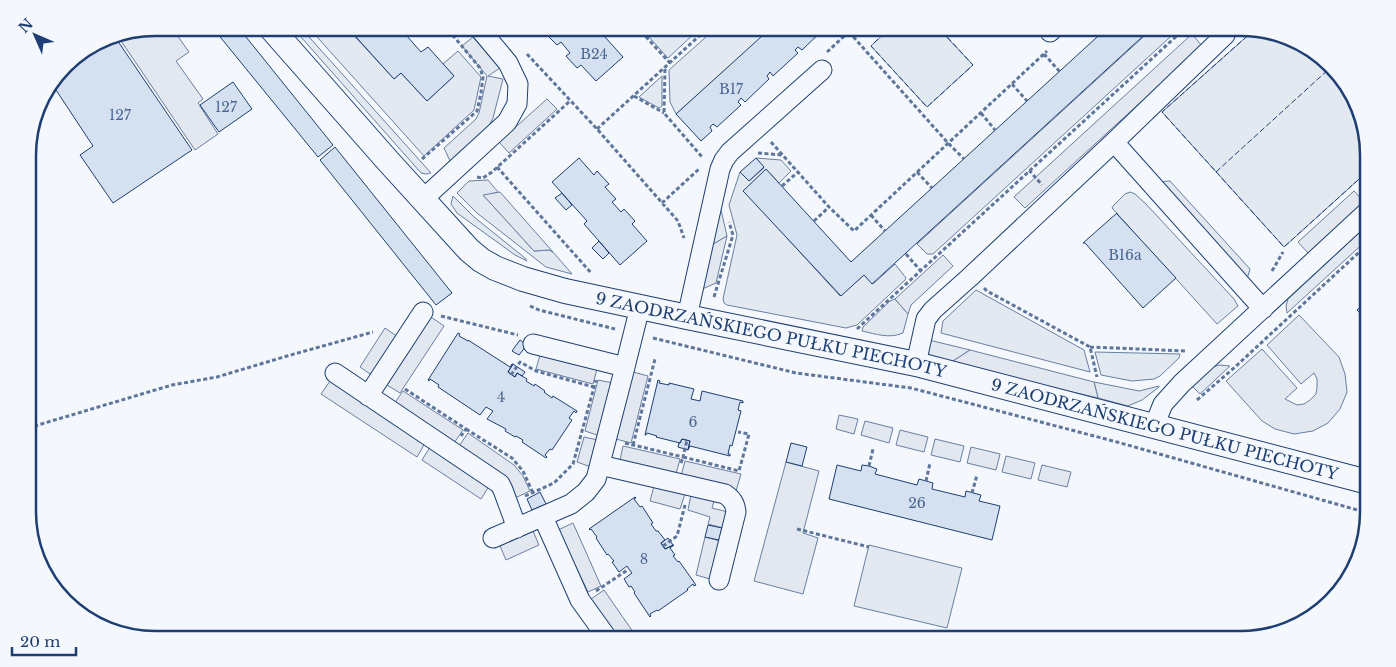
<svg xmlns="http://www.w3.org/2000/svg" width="1396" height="667" font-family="'Libre Baskerville',serif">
	<rect width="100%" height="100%" fill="#f4f7fb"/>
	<path fill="#e3e9f0" stroke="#687fa3" d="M293 28H301L431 173 426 174 421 173Z
		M309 28H347L394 79 401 73 427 101 454 76 443 64 458 51 481 77 474 110 424 156Z
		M660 28H697V31L668 58 649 37Z
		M716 28H772L676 114 670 102 669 70Z
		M890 28H938L973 65 927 107 871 46Z
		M1153 28H1180L933 254H927L917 244Z
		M1254 30 1290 37 1305 49 1326 72 1330 68 1342 78 1367 139 1368 171 1284 247 1162 112Z
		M662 76V106L659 108 639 97Z
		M756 158 781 160 791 171 779 183 766 169 744 191 840 296 864 275 873 284 895 264 906 278 905 280 857 325 846 328 727 305 724 303 723 299 737 235 729 205 740 172 749 181 764 168Z
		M488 180 498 192 484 196 534 251 549 250 553 252 572 274 546 267 477 213 457 193 469 181Z
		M1130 192 1135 194 1146 204 1234 299 1238 306 1217 324 1112 208 1113 206 1125 194Z
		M453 196 474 217 525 258 527 261 515 255 457 213 451 204Z
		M719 209 721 210 727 236 710 246Z
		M1364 228 1368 233V239L1287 313 1286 306 1288 299Z
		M976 290 1084 350 1090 372 941 333 943 321Z
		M895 299 908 314 903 333C889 339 876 334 862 331L863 327 890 301Z
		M929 340 970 350 950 363C932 358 925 361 929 340Z
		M1095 352 1180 354 1179 358 1160 376 1154 379 1132 381 1101 375Z
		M1220 365 1230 366 1200 394 1192 386 1212 367Z
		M1094 382 1139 391 1159 386V387L1142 400 1128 406 1098 398Z
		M869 545 962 568 947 628 854 606Z"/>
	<path fill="#e3e8f0" stroke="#687fa3" d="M155 28H172L189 52 176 61 203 99 198 103 218 134 195 150 117 35Z
		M1192 34 1202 46 1025 208 1014 197Z
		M473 37 500 68 488 76 503 79 493 118 488 128 451 163 444 148 476 119 479 113 487 76 462 46Z
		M547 99 557 109 509 153 499 142Z
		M1170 181 1250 269 1246 283 1154 182Z
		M1354 191 1364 202 1308 253 1298 242Z
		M500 192 553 252 549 250 534 251 483 195Z
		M727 236 716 283 700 290 710 246Z
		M943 255 953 266 911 305 908 314 895 299Z
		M1299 315 1339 357 1345 374 1347 392 1340 409 1328 423 1313 431 1294 434 1275 429 1262 421 1226 381 1262 349 1297 388 1285 399 1297 405 1304 404 1310 400 1316 394 1317 388V379L1314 373 1301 384 1267 345Z
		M431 317 444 326 400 393 387 385Z
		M385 328 398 337 373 376 360 367Z
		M970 350 1094 382 1098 398 950 363Z
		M540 355 597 369 593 384 536 369Z
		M633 372 648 376 631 443 616 439Z
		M598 380 613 383 600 436 585 431Z
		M330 381 425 443 417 457 321 394Z
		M403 391 463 430 454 443 394 404Z
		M839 415 858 419 854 434 836 429Z
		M865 421 893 428 889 443 861 435Z
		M900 430 928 437 924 452 896 445Z
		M468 433 514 465 523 476 530 491 515 498 459 446Z
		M584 437 598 440 591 467 577 462Z
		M935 439 964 446 960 462 931 455Z
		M623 446 680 459 676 474 620 460Z
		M430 447 489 486 481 499 422 460Z
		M971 447 1000 454 996 470 967 463Z
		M1006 456 1035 463 1031 479 1002 472Z
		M685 461 741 474 736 491 681 476Z
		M786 462 819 471 803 533 818 538 803 594 754 581Z
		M1042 465 1071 472 1067 487 1038 480Z
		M654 486 685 494 680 509 650 501Z
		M691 495 714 501 712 508 728 512 723 528 708 524 710 517 688 510Z
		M573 523 601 586 588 592 558 530Z
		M533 531 539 545 506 560 500 546Z
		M705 537 720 541 710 579 696 575Z
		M604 590 638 639H619L591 599Z"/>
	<path fill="#d5e0f0" stroke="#1d3f73" d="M212 27H238L333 145 318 157Z
		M347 27H399L421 52 428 47 454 76 427 101 401 73 394 79Z
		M534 27H596L623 57 596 81 581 65 577 68 566 56 570 53 561 42 557 45 546 34 543 37Z
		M772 27H826L802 50 798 47 795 50 798 53 773 76 770 72 767 76 769 79 745 102 741 98 738 102 741 105 717 127 713 124 710 127 712 131 701 141 676 114Z
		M1108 27H1153L872 284 864 275 841 296 743 191 766 169 851 262Z
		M115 37 192 150 113 203 80 155 93 146 52 84 58 76Z
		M233 82 252 109 219 132 200 105Z
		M335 147 452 293 436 305 320 160Z
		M579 158 594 175 597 171 609 184 605 187 616 199 612 202 621 212 624 209 635 221 632 224 647 241 620 265 584 224 587 221 552 182Z
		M756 158 764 167 749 181 740 172Z
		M562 193 572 205 566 210 555 198Z
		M1117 213V214L1176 278 1143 308 1085 243H1083Z
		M599 241 609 253 603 259 592 248Z
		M1368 300V322L1357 310Z
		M458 333 460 334 459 336 468 341V340L510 367 512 364H513L508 372 515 377 517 373 527 379 526 381 534 386 535 384 545 391 544 392 552 398 553 396 577 411 576 413 574 411 569 418 572 420 552 450 550 449 545 455 547 457 546 458 522 442 523 440 516 436 515 437 505 431 506 429 487 419 493 411 486 407 480 415 438 387 439 385 430 379 429 381 428 380Z
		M520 340 527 345 519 355 512 351Z
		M513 364 525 372 522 376 517 373 515 377 508 372Z
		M658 380 660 381 659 383 669 385V383L694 389 691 399 700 401 702 391 743 401V403L740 402 738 410 741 411 732 446 730 445 728 454H730V456L690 446 688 450 690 441 682 439 680 443 656 437 657 436 647 433 646 435H645Z
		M682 439 690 441 688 450 678 447 679 443H680Z
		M791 443 807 447 802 466 786 462Z
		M837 465 861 471 862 465 869 466 877 469 875 474 917 485 919 479 933 483 932 489 965 497 966 491 981 495 979 501 1000 506 992 540 829 499Z
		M540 492 546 504 532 510 527 499Z
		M635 497 636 498 634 499 640 507 642 506 653 523 651 524 656 531H658L665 540 661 543 665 549 674 545 670 548 675 555 673 556 678 562 679 561 696 585 694 586 693 584 687 589 688 590 658 611 657 610 650 614 651 616 650 617 634 593 635 592 631 586 629 587 624 579 632 573 629 569 627 566 619 572 612 562 614 561 608 554 607 555 596 538 597 537 591 529 590 530 589 529Z
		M708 525 722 528 719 540 705 537Z
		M668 538 673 545 665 549 661 543Z"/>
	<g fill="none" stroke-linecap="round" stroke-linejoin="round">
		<g stroke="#1d3f73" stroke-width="21">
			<path id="minor" d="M1050 32 1055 27
				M1114 142 1263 309
				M422 200 507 122 517 104 518 84 508 63 478 27
				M687 317 720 169 724 160 730 152 822 70
				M533 344 625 367 640 307
				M916 364 926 319 933 310 970 277 1114 142 1225 35 1227 27
				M335 373 500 484 503 490 517 528
				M368 396 423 312
				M1154 426 1163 404 1182 383 1368 211
				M600 465 725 494C732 499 735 503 736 512L719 580
				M543 517 580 600 608 639
				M493 538 571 504 586 492 596 479 625 367"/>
		</g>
		<g stroke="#1d3f73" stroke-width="26">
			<g id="tertiary">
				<path id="s1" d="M270 27 388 161 469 250 481 260 495 268 523 279 565 291 687 317 916 364 1368 482"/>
			</g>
		</g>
		<path stroke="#5e769c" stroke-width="3" stroke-dasharray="4 2.5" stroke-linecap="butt" d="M637 27 670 63
			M849 32 948 143 964 159
			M827 52 854 27
			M527 54 597 129 678 221 684 238
			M1044 54 1060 72
			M665 69 664 113 703 158
			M1012 84 1027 101
			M634 96 664 113
			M981 113 995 130
			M597 129 709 27
			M771 142 829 207 854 231 1047 51
			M758 153 782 155
			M422 159 477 111 481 93 483 77 480 68 446 27
			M497 167 592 274
			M1029 170 1042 185
			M917 172 932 188
			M477 177 483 178 492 172 570 101
			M782 186 798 172
			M662 203 699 169
			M871 215 885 231
			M814 221 829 207
			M906 254 920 270
			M1272 271 1283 252
			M984 288 987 291 1090 347 1097 377
			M714 297 733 235 729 222
			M530 306 539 310 615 329
			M441 316 518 335
			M857 329 1181 32 1183 27
			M653 338 796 373 911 388 1117 442 1368 513
			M1090 347 1186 351
			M511 375 520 362 536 371 594 387
			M405 389 466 429 461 436
			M1197 400 1235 367 1368 244
			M28 428 172 385 217 377 287 356 373 332
			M466 429 512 458 523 471 533 493
			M625 443 683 457 687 440
			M633 445 655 359
			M681 463 683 457 739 471 749 434 738 432
			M869 466 873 449
			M926 481 930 463
			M972 493 977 475
			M525 496 554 483 573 464 596 380
			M797 529 869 547
			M663 546 677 536 685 505
			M596 591 629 569"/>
		<use href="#minor" stroke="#f4f7fb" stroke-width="19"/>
		<use href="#tertiary" stroke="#f4f7fb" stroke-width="24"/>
		<path stroke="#1d3f73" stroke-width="1" stroke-dasharray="6 2.5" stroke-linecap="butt" d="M890 27 871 46 927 107 973 65 938 27
			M1254 30 1162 112 1284 247 1368 171
			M1216 172 1330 68"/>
	</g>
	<g text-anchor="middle" stroke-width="4" stroke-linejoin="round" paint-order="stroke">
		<g font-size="14" fill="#4b6792">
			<text x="594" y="59">B24</text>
			<text x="731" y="94">B17</text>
			<text x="226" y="112">127</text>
			<text x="120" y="120">127</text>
			<text x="1125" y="260">B16a</text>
			<text x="501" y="402">4</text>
			<text x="693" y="427">6</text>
			<text x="917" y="508">26</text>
			<text x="644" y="564">8</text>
		</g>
		<g font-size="16" fill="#1d3f73" stroke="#f4f7fb">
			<text dy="6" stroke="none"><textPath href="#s1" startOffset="615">9 ZAODRZAŃSKIEGO PUŁKU PIECHOTY</textPath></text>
			<text dy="6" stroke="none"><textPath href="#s1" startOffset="1020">9 ZAODRZAŃSKIEGO PUŁKU PIECHOTY</textPath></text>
		</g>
	</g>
	<path d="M0 0H1396V667H0ZM155 36H1241A119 119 0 0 1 1360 155V512A119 119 0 0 1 1241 631H155A119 119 0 0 1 36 512V155A119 119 0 0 1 155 36Z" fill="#f4f7fb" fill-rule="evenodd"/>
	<path fill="none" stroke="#1d3f73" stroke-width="2.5" d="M155 36H1241A119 119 0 0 1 1360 155V512A119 119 0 0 1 1241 631H155A119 119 0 0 1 36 512V155A119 119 0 0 1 155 36Z"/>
	<g transform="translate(35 35) rotate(315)" stroke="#f4f7fb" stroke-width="4" paint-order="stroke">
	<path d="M0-4L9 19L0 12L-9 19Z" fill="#1d3f73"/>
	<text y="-8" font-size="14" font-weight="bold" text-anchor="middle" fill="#1d3f73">N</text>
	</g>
	<path d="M12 647v8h64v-8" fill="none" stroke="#1d3f73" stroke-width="2.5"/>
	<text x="20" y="647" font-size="15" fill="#1d3f73" stroke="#f4f7fb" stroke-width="4" paint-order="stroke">20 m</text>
</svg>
